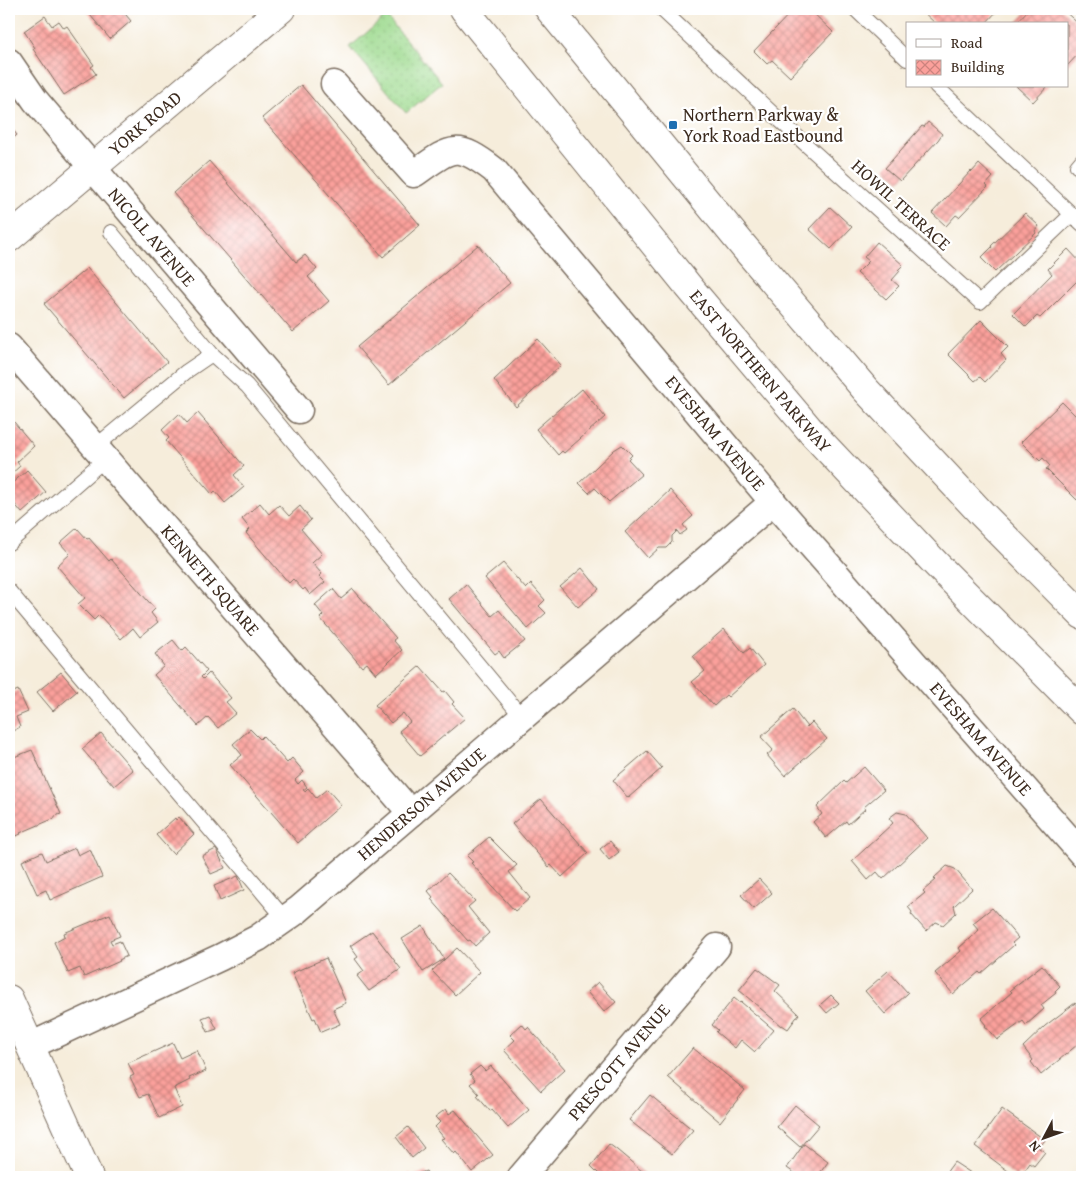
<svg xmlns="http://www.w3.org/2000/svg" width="1091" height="1186" font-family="'Gentium Book Plus',serif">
	<defs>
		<pattern id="garden-dots" width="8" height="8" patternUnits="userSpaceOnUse" patternTransform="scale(1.25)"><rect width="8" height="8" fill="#9dda8e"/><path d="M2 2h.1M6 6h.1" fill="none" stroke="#88bb7a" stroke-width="1.8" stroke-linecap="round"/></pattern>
		<pattern id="building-cross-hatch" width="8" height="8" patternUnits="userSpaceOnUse" patternTransform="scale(1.25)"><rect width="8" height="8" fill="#fba09b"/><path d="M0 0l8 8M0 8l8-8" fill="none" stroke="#cc837e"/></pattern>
	</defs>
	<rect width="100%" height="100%" fill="#fff"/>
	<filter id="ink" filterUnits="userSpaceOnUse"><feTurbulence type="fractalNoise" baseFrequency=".02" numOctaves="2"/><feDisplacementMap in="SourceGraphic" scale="10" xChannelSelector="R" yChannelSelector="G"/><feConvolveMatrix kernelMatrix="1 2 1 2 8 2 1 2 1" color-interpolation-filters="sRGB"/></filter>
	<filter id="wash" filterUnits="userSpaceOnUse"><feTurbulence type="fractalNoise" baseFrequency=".0096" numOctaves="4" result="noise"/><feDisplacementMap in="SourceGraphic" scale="20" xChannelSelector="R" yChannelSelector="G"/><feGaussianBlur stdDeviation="1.12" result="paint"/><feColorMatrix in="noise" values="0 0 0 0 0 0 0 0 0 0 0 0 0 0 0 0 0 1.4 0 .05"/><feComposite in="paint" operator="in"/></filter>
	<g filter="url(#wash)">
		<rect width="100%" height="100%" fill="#f6eddb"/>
		<path fill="url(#garden-dots)" stroke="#6c8256" d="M386 16 442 83 406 113 350 47Z"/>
		<g id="blocks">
			<path fill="url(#building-cross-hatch)" d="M85 9H121L131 21 110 39Z
				M794 9H809L833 32 790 77 772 60 767 64 754 51Z
				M920 9H999L985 24H936Z
				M1029 9H1062L1082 27V50L1067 66V24H1015Z
				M45 16 52 26 59 21 64 28 67 26 94 65 91 67 96 74 64 95 33 49 35 48 24 31Z
				M301 85 420 225 383 257 262 118Z
				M1016 86H1048L1033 102Z
				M928 122 942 134 938 140 900 181 885 168 922 126 924 127Z
				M9 125 17 135 9 142Z
				M209 161 296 262 305 255 317 269 308 277 329 301 293 332 173 193Z
				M979 164 993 177 986 185 988 187 959 217 956 215 946 226 932 213 971 171 972 172Z
				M830 207 852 227 831 249 809 229Z
				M1025 213 1039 226 1035 231 1036 233 995 272 981 258 992 247 991 246Z
				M877 242 903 265 898 270 900 271 892 280 899 286 886 299 857 273 869 261 864 257Z
				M478 245 510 283 389 385 357 347Z
				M1068 249 1082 264V276L1040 318 1037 316 1026 327 1013 314 1052 274 1048 269Z
				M87 268 167 362 124 398 44 304Z
				M981 320 1008 347 1001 354 1006 360 985 382 980 377 975 381 948 354Z
				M538 339 561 365 516 407 494 380Z
				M582 389 605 417 564 453 562 451 558 455 536 429Z
				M1062 402 1081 421 1079 423 1082 426V500L1079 497 1077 500 1046 469 1050 466 1043 458 1040 461 1021 442Z
				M198 413 244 466 234 475 244 487 225 503 215 491 212 494 166 441 169 438 162 430 179 414 187 423Z
				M9 416 34 446 17 462 20 466 9 476Z
				M622 445 632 455 628 459 642 474 609 502 595 488 589 493 579 483 614 450Z
				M27 470 46 492 22 513 9 497V486Z
				M670 490 693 516 683 525 687 530 680 535 677 531 672 536V542L666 548H659L648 558 625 532Z
				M260 503 269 514 279 505 289 516 300 506 311 520 301 529 322 554 312 563 322 574 319 576 325 582 310 595 305 588 303 590 293 579 289 583 246 533 250 529 242 519Z
				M77 528 87 539 89 538 109 561 111 559 155 609 151 613 158 622 140 637 133 628 121 639 99 615 94 620 78 604 85 598 57 566 70 554 60 543Z
				M503 563 526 589 531 584 545 600 539 606 546 613 528 629 485 578Z
				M582 568 599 589 578 607 560 587Z
				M466 584 492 616 499 610 525 641 504 658 499 651 495 654 449 599Z
				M333 589 341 599 353 589 396 638 393 640 402 650 376 674 367 663 362 667 320 618 323 615 315 605Z
				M724 629 744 653 750 648 764 665 728 697 726 695 714 706 692 682 705 671 693 656Z
				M173 640 182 651 186 647 207 671 201 677 203 679 209 673 231 698 226 702 236 713 218 728 208 717 198 726 154 675 164 666 155 654Z
				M420 666 443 692 445 691 454 702 452 704 465 718 420 756 399 731 410 722 403 713 391 723 375 705Z
				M61 672 77 691 53 711 37 692Z
				M18 690 28 712 16 717 20 727 9 733V694Z
				M793 709 807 727 812 722 827 739 785 776 767 755 773 750 761 737Z
				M250 729 260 739 263 736 287 763 292 758 304 772 295 780 298 784 302 780 307 787 303 790 305 791 308 788 316 798 327 789 341 805 298 843 230 765 242 755 233 744Z
				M101 733 133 770 114 786 82 749Z
				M32 750 61 814 55 816V818L20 833 21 834 9 839V814L12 813 9 802 14 800 13 798 9 799V759Z
				M647 751 662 768 628 798 613 780Z
				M864 767 884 790 864 807 865 809 848 824 846 821 826 838 813 822 822 814 817 807 844 781 846 783Z
				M541 799 588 853 562 877 551 865 549 867 512 824Z
				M897 812 906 814 927 838 883 879 877 872 868 880 852 861 893 823 889 818Z
				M179 817 194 834 173 854 156 835 175 818 176 820Z
				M489 837 517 865 509 872 530 898 515 911 471 863 473 862 467 856Z
				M610 841 619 852 609 860 600 849Z
				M75 848 78 855 90 849 102 877 50 900 46 890 37 894 22 861 42 852 46 861Z
				M216 849 225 868 211 874 202 856Z
				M947 866 955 869 972 889 954 906 956 913 943 925 936 922 926 931 911 914 912 912 908 907 925 893 923 891 936 880 934 878Z
				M448 873 475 901 468 907 489 933 475 946 470 940 468 941 431 899 433 897 428 891Z
				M238 876 244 890 220 901 214 886Z
				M759 879 772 893 754 909 741 895Z
				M992 908 1018 938 1012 943 1014 945 981 974 979 972 953 994 935 973 961 951 959 948 979 930 973 923Z
				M110 914 120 936 110 940 112 944 120 941 127 956 119 960 120 961 84 977 80 968 68 973 54 942 65 936 64 933Z
				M423 926 444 959 423 972 402 939Z
				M372 931 401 969 369 991 357 976 364 971 355 959 358 957 350 946Z
				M457 948 480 972 455 995 432 971Z
				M326 958 346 1003 333 1009 340 1024 321 1032 315 1018 313 1019 292 973Z
				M1042 965 1060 986 1055 991 1056 993 1041 1005 1044 1009 1026 1025 1023 1021 997 1040 985 1026 986 1025 981 1019 1012 992 1010 990Z
				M757 968 780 985 775 991 799 1014 788 1029 782 1025 781 1026 739 990Z
				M888 971 908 993 885 1014 865 991Z
				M598 982 616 1002 604 1012 587 992Z
				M831 995 839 1003 827 1013 820 1005Z
				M734 998 740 1003 741 1002 774 1030 755 1052 741 1040 735 1048 716 1032 718 1030 712 1025Z
				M1075 1003 1082 1011V1051L1077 1045 1041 1075 1031 1062 1033 1060 1023 1047 1045 1026Z
				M210 1015 217 1029 208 1032 202 1018Z
				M522 1024 526 1029 528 1027 565 1069 541 1091 504 1050 515 1040 510 1035Z
				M173 1043 180 1058 197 1050 206 1071 189 1078 190 1080 174 1088 182 1107 159 1118 148 1094 140 1097 130 1077 134 1075 128 1063Z
				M693 1048 745 1090 720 1122 668 1077Z
				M480 1066 485 1071 491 1066 529 1110 508 1128 492 1110 490 1111 477 1096 479 1094 470 1084 475 1080 470 1074Z
				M650 1095 693 1130 672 1154 629 1120Z
				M795 1105 819 1125 800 1147 777 1127Z
				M446 1109 449 1114 455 1110 493 1155 472 1172 456 1152 454 1154 441 1139 444 1138 435 1127 440 1122 435 1117Z
				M1002 1109 1045 1140 1039 1148 1045 1152 1034 1166 1030 1163 1021 1176 1018 1174 1016 1177 975 1146Z
				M408 1127 424 1148 412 1158 396 1137Z
				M609 1144 617 1150 649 1177H602L591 1166Z
				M804 1144 828 1162 817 1177H800L787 1168Z
				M954 1162 977 1177H943Z
				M426 1171 429 1177H400L410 1173 411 1177Z"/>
		</g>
	</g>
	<g filter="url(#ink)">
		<use href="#blocks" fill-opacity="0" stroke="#7c6e60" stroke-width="1"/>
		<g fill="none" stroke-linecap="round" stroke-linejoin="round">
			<g stroke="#7c6e60" stroke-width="16">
				<path id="lane" d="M661 9 802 141 980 302 1072 214
					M855 9 907 59
					M936 86 1082 224
					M1077 166 1082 160
					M111 232 212 354
					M95 447 187 371 212 354 247 386 522 717
					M9 543 105 459
					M9 591 285 919"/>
			</g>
			<g stroke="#7c6e60" stroke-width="29">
				<g id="street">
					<path id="s1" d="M9 62 35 100 299 410"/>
					<path id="s2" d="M334 84 414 174C452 147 456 141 494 170L773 502 1082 854"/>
					<path id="s3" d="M9 347 411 813"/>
					<path id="s4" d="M30 1046 221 957 258 938 298 910 773 502"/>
					<path id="s5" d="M521 1177 717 947"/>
				</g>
			</g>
			<g stroke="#7c6e60" stroke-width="30">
				<path id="secondary" d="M9 999 89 1177"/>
			</g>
			<g stroke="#7c6e60" stroke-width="30">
				<g id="primary">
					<path id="s6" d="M464 9 689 287 815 436 937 565 1082 711"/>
					<path d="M549 9 744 247 865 389 983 515 1082 615"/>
					<path id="s7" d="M9 238 281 9"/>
				</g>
			</g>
			<use href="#lane" stroke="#fff" stroke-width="14"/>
			<use href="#street" stroke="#fff" stroke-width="26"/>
			<use href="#secondary" stroke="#fff" stroke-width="28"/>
			<use href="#primary" stroke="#fff" stroke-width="28"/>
		</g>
	</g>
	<rect fill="#1f6fb2" stroke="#fff" stroke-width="2" x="668" y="120" width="10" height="10" rx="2.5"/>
	<g text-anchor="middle" stroke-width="4.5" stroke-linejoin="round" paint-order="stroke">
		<g font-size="18" fill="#3b2a1e" stroke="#fff" text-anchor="start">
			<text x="683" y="121">Northern Parkway &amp;<tspan x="683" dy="21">York Road Eastbound</tspan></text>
		</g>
		<g font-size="18" fill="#3b2a1e" stroke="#fff">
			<text dy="6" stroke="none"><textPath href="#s7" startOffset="178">YORK ROAD</textPath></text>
			<text transform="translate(901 205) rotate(42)" y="6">HOWIL TERRACE</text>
			<text dy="6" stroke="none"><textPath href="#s1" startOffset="226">NICOLL AVENUE</textPath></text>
			<text dy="6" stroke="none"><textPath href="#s6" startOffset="468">EAST NORTHERN PARKWAY</textPath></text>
			<text dy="6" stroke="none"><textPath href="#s2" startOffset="556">EVESHAM AVENUE</textPath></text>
			<text dy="6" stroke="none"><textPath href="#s3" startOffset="308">KENNETH SQUARE</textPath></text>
			<text dy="6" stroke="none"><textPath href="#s2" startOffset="961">EVESHAM AVENUE</textPath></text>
			<text dy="6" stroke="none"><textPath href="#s4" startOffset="464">HENDERSON AVENUE</textPath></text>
			<text dy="6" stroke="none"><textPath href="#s5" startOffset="151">PRESCOTT AVENUE</textPath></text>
		</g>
	</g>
	<rect width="1091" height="1186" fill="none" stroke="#fff" stroke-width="30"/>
	<rect x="906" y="22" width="162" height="65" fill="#ffffff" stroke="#b1aaa5"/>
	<rect x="916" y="39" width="25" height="8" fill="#ffffff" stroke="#b1aaa5"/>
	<text x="951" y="48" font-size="15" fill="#3b2a1e">Road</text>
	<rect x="916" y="60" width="25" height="15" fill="url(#building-cross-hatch)" stroke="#b1aaa5"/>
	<text x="951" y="72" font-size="15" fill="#3b2a1e">Building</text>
	<g transform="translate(1044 1138) rotate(229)" stroke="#ffffff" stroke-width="4" paint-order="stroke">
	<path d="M0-4L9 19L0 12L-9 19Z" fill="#3b2a1e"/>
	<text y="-8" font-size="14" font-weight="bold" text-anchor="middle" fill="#3b2a1e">N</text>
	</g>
</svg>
